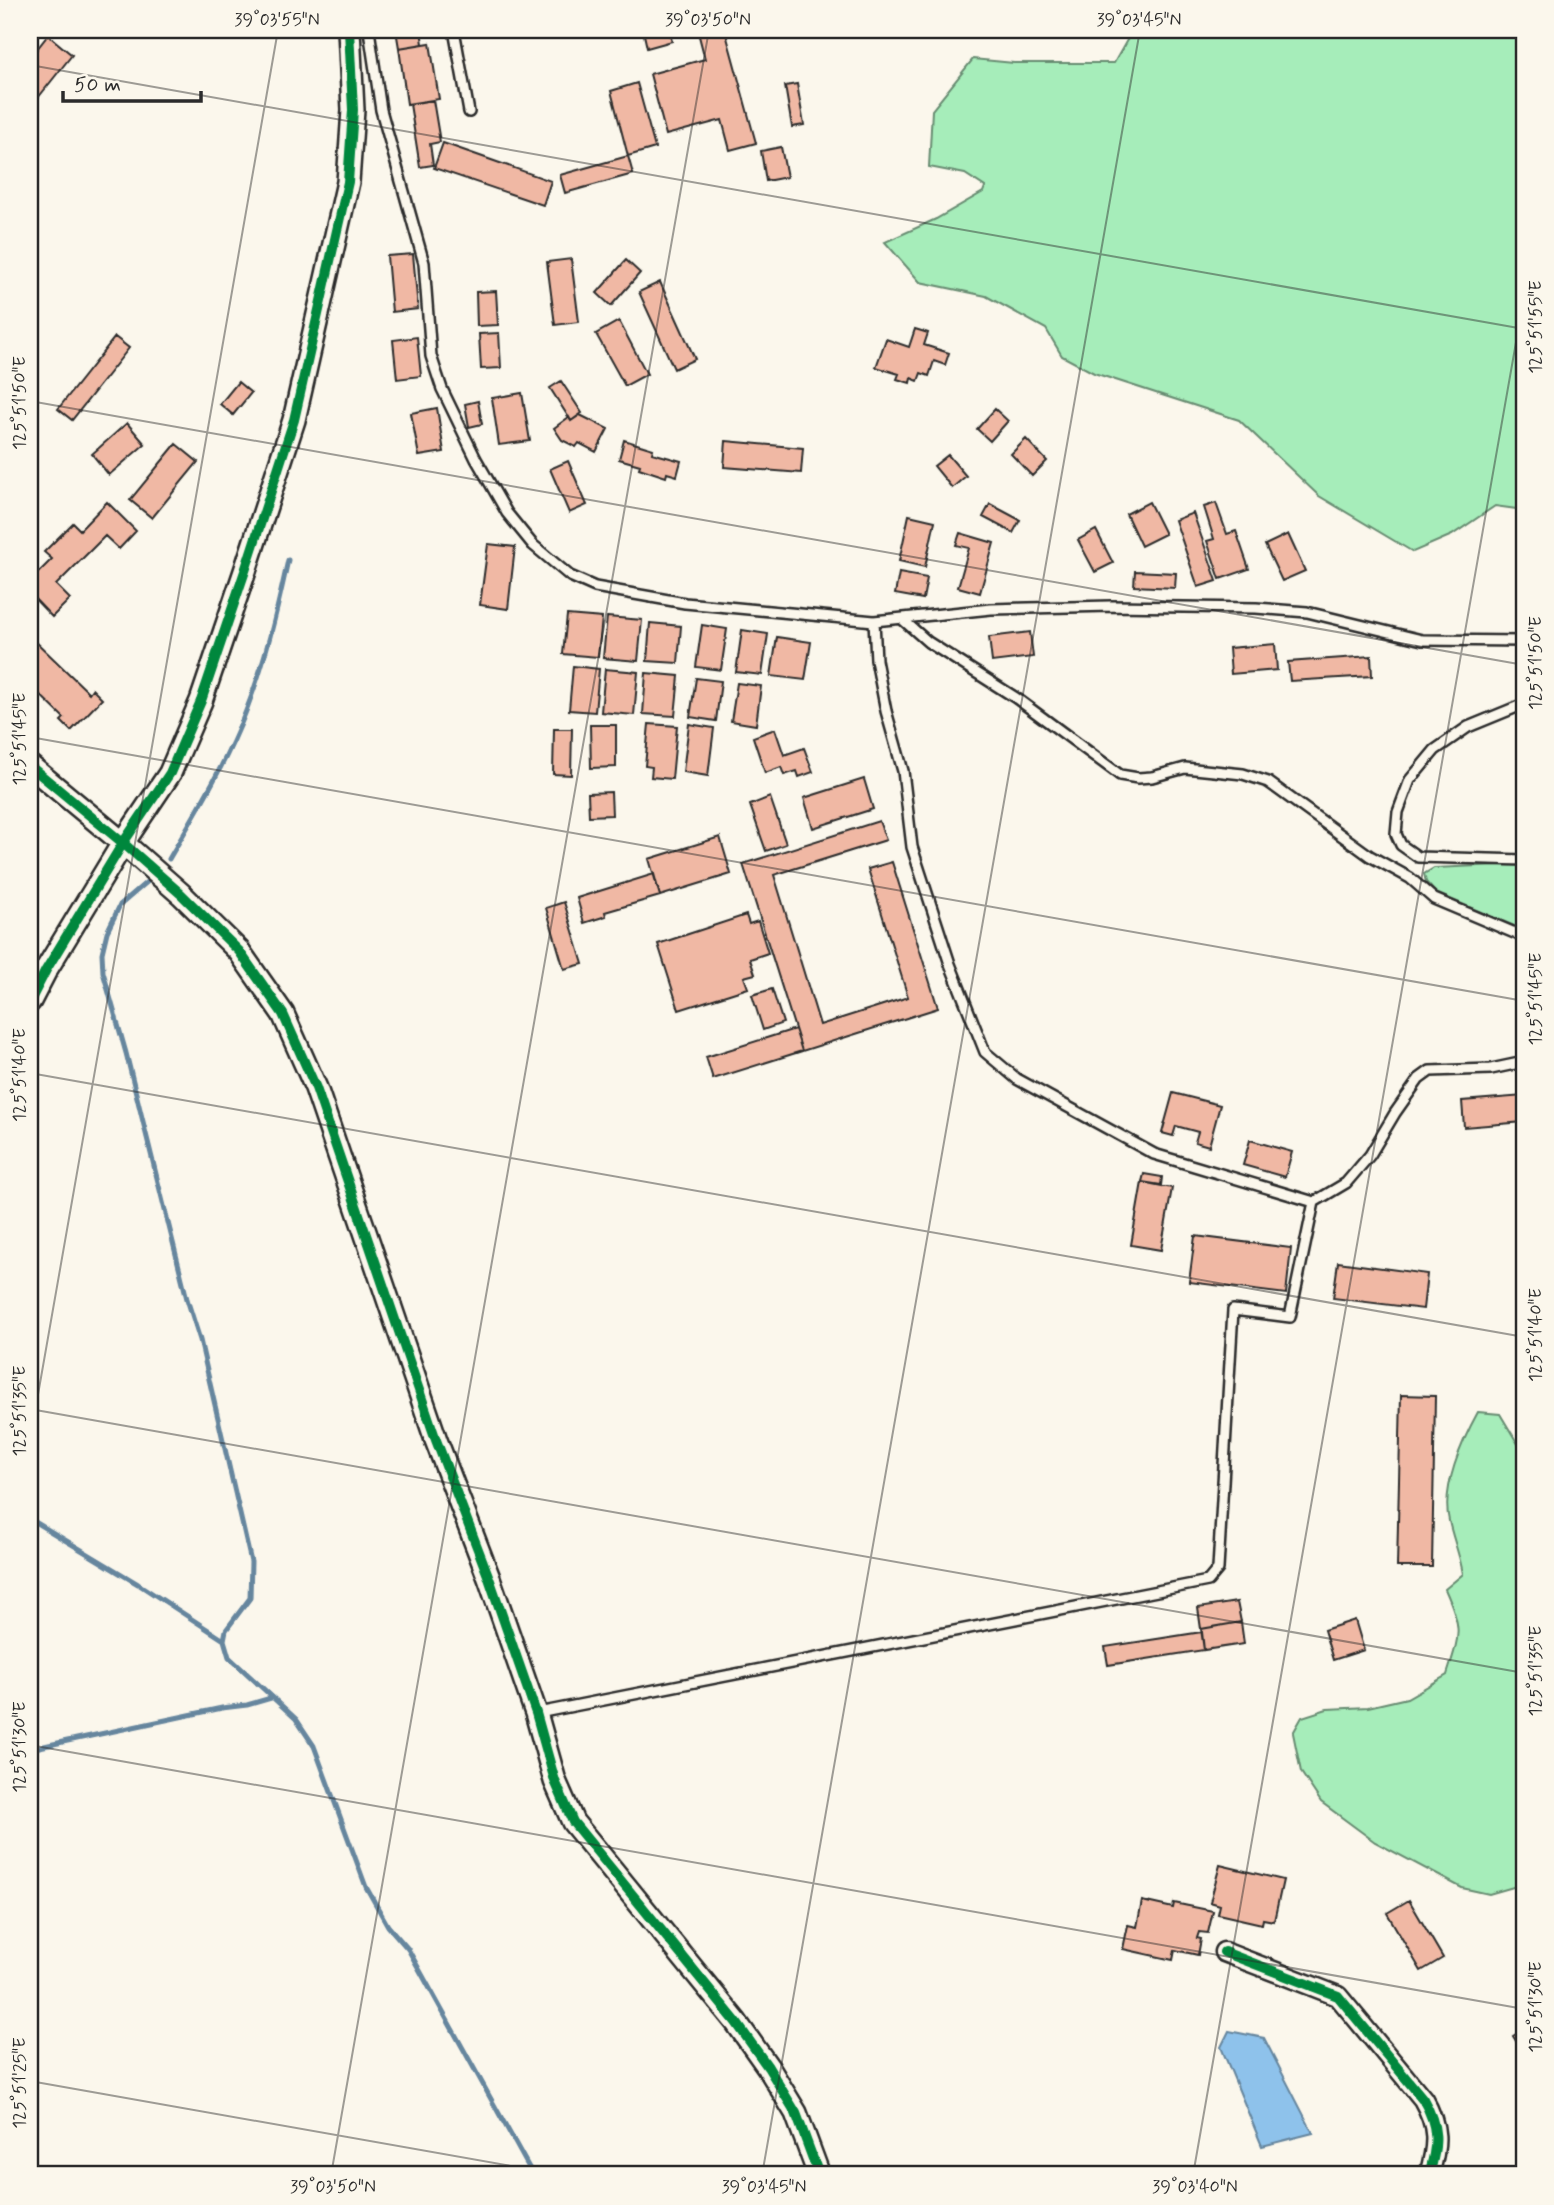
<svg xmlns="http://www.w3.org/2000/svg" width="1554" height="2205" font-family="Mynerve,sans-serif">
	<rect width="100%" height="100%" fill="#fbf7ec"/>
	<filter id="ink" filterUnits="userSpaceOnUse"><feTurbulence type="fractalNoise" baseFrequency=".0143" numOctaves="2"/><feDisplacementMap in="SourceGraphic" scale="14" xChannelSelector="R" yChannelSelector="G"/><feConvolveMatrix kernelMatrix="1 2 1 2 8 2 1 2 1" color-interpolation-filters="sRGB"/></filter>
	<g filter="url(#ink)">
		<path fill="#a6edba" stroke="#688c72" stroke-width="2" d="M1128 30H1524V510L1495 506 1452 535 1413 552 1319 496 1239 420 1094 373 1062 356 1046 329 986 296 920 282 885 242 936 219 983 192 985 187 965 174 929 167 932 110 973 59 1014 63H1114L1131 33Z
			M1524 864V930L1436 893 1426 882 1424 874 1434 868Z
			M1478 1412 1500 1414 1524 1454V1884L1489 1894 1462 1888 1375 1842 1321 1802 1301 1772 1293 1733 1302 1717 1327 1709 1368 1707 1407 1698 1447 1675C1460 1634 1463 1629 1445 1589L1463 1574C1460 1556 1453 1539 1449 1521 1441 1488 1462 1441 1478 1412Z"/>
		<path fill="#8ec2eb" stroke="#66869e" stroke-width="2" d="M1229 2031 1264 2038 1313 2133 1262 2146 1221 2047Z"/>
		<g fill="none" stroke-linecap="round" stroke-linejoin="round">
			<path stroke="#66869e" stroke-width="5" d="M169 859C197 811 226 763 246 711 265 662 277 611 288 560
				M148 881 120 905 107 932 102 953 103 972 126 1053 187 1299 200 1340 251 1562 250 1598 226 1630 224 1640 229 1657 296 1719 314 1746 366 1887 388 1926 408 1949 533 2175
				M30 1519 138 1584 224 1640
				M30 1749 222 1708 247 1705 271 1698"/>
		</g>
		<path fill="#f0b8a4" stroke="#2b2b2b" stroke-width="2" d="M396 30H421L423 44 399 48Z
			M643 30H669L672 41 647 48Z
			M707 30H725L756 143 730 150 722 120 666 135 650 74 705 59 698 32Z
			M48 35 72 55 30 108V58Z
			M430 43 439 99 407 104 399 48Z
			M637 83 655 148 628 156 611 91Z
			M797 84 804 125 792 127 785 86Z
			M433 100 440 142 430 144 433 165 420 167 410 104Z
			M443 143 551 181 543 205 434 168Z
			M781 147 787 177 766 181 761 151Z
			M628 156 633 174 565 193 560 175Z
			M413 254 418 309 392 312 387 256Z
			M571 259 579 322 555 325 547 262Z
			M626 260 640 273 611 306 597 293Z
			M660 282 695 359 674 369 639 292Z
			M496 291 498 325 477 326 476 292Z
			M619 321 647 374 625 386 596 334Z
			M915 329 928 333 924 345 949 353 945 365 934 361 929 376 921 373 918 381 911 378 910 383 897 379 899 374 876 367 886 339 909 347Z
			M499 333 501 368 481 369 479 334Z
			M115 337 129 348 72 420 58 409Z
			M417 337 421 376 397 379 393 340Z
			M561 381 582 413 571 421 550 388Z
			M238 382 251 393 233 415 220 404Z
			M522 393 530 441 499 445 492 398Z
			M478 401 482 424 469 427 465 404Z
			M437 408 444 452 419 456 411 413Z
			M995 409 1008 421 990 441 977 429Z
			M580 415 608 429 596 452 579 443 576 447 562 440 554 428 569 417 571 421Z
			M127 423 145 444 109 475 92 454Z
			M1026 439 1047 461 1032 476 1011 454Z
			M624 440 653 449 652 453 681 461 677 476 667 473 666 477 639 468 640 465 619 459Z
			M726 441 803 448 801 473 724 467Z
			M176 444 198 462 152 518 130 500Z
			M948 455 966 476 952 488 934 466Z
			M568 461 587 505 569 513 550 469Z
			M107 502 136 531 119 549 105 536 56 585 70 599 52 617 30 594V581L52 559 44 552 73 523 80 530Z
			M1149 502 1165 534 1141 546 1126 514Z
			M1216 503 1227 534 1236 531 1249 569 1220 579 1207 541 1214 539 1204 507Z
			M990 504 1020 520 1013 533 983 517Z
			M1193 513 1217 581 1198 587 1175 520Z
			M909 515 935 521 925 567 899 561Z
			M1096 530 1113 563 1095 572 1078 540Z
			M960 533 994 543 980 593 958 587 969 548 956 545Z
			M1288 534 1305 571 1282 581 1265 545Z
			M488 544 515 547 508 609 480 605Z
			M1135 571 1176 573 1175 588 1134 586Z
			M899 573 927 578 923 599 895 594Z
			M567 615 602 618 598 657 563 654Z
			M607 617 642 620 638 661 603 658Z
			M650 623 681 626 678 663 647 661Z
			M702 625 727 629 721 670 696 667Z
			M742 630 768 634 762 675 736 672Z
			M1030 632 1033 657 992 662 989 637Z
			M31 637 89 693 92 689 102 699 71 731 61 721 64 718 30 685Z
			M777 637 811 642 805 680 771 676Z
			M1275 644 1277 670 1231 674 1229 648Z
			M1371 656 1372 676 1290 681 1288 662Z
			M573 666 599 669 595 712 569 710Z
			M605 669 638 672 634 715 601 712Z
			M646 673 679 676 675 716 643 714Z
			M696 678 721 681 716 721 690 717Z
			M737 683 761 686 756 725 731 721Z
			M649 724 677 726 672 779 651 777 652 767 645 766Z
			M689 724 714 728 708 776 683 772Z
			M590 725H616V767L591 768Z
			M554 729H572L571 775 553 774Z
			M775 729 784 755 804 748 813 772 799 777 797 771 784 775 781 767 765 773 753 737Z
			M864 779 873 809 813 828 804 798Z
			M611 792 612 815 589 816 588 793Z
			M770 797 786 844 766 851 750 805Z
			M879 821 886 840 774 875 820 1025 908 997 868 869 892 862 938 1008 802 1051 743 864Z
			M720 837 731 874 660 896 649 859Z
			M654 874 660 896 605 912 606 916 584 923 577 898Z
			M564 902 583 964 564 969 546 908Z
			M746 915 749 924 758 921 768 953 750 959 755 974 744 977 748 988 679 1010 658 944Z
			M772 989 783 1023 763 1030 752 995Z
			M795 1029 802 1051 713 1079 706 1057Z
			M1173 1093 1220 1105 1209 1146 1195 1142 1198 1132 1176 1126 1173 1136 1162 1133Z
			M1524 1096V1122L1464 1127 1462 1101Z
			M1250 1140 1292 1152 1285 1177 1243 1165Z
			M1144 1174 1162 1177 1161 1185 1142 1182Z
			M1142 1182 1172 1188 1161 1250 1131 1245Z
			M1195 1236 1291 1248 1286 1294 1189 1282Z
			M1338 1262 1427 1274 1423 1309 1333 1298Z
			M1401 1395 1435 1396 1432 1567H1397Z
			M1237 1602 1241 1622 1201 1629 1198 1608Z
			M1355 1620 1364 1650 1333 1660 1324 1630Z
			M1241 1622 1244 1644 1204 1650 1201 1629Z
			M1202 1632 1204 1650 1108 1665 1105 1647Z
			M1220 1865 1283 1880 1274 1921 1263 1919 1262 1924 1218 1914 1220 1905 1210 1902Z
			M1409 1900 1443 1958 1421 1971 1387 1913Z
			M1142 1901 1173 1908 1174 1903 1213 1911 1208 1933 1199 1932 1197 1938 1201 1939 1198 1955 1175 1950 1173 1960 1123 1949 1128 1925 1137 1927Z
			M1524 2029V2054L1513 2036Z"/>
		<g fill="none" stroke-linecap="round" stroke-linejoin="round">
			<g stroke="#2b2b2b" stroke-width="14">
				<path id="service" d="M369 30 381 110 424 263 431 356 442 389 476 459 507 513 533 545 570 576 595 587 685 603 874 621 991 609 1111 606 1256 608 1307 612 1422 640 1524 641
					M454 30 469 112
					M902 619 928 642 1016 698 1120 775 1138 778 1152 777 1185 768 1243 774 1268 782 1370 856 1410 878 1434 899 1524 937
					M874 621 876 660 886 711 903 771 912 847 950 964 985 1052 1017 1079 1154 1154 1314 1202
					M1524 704 1468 727 1435 750 1410 780 1398 812 1396 834 1401 845 1418 857 1524 860
					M538 1713 1208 1581 1218 1569 1233 1310 1290 1317 1314 1202 1346 1183 1370 1155 1395 1113 1419 1079 1430 1071 1491 1069 1524 1062"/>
			</g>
			<g stroke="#2b2b2b" stroke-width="23">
				<path id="minor" d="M1224 1952 1338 1996 1423 2099C1439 2127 1438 2144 1429 2175"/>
			</g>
			<g stroke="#2b2b2b" stroke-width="26">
				<path id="tertiary" d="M30 766 123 843 181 894 239 951 283 1014 316 1088 436 1440 489 1578 536 1713 555 1781 573 1822 736 2022 768 2067 796 2113 819 2175
					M30 1001 46 970 123 843 170 773 201 701 245 571 294 420 348 182 353 110 349 30"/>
			</g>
			<use href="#service" stroke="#fbf7ec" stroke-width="9"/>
			<use href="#minor" stroke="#fbf7ec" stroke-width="18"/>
			<use href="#tertiary" stroke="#fbf7ec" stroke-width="21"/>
			<g stroke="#fbf7ec" stroke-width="15">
				<path id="cycleway" d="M30 766 123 843 181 894 239 951 283 1014 316 1088 436 1440 489 1578 536 1713 555 1781 573 1822 736 2022 768 2067 796 2113 819 2175
					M30 1001 46 970 123 843 170 773 201 701 245 571 294 420 348 182 353 110 349 30
					M1224 1952 1338 1996 1423 2099C1439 2127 1438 2144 1429 2175"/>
			</g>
			<use href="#cycleway" stroke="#00873e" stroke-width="10"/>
		</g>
	</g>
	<path fill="none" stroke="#2b2b2b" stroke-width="2" stroke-opacity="0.45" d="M30 65 1524 329M30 401 1524 665M30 737 1524 1001M30 1073 1524 1337M30 1409 1524 1673M30 1440 278 30M30 1745 1524 2009M30 2081 562 2175M331 2175 709 30M762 2175 1140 30M1193 2175 1524 297"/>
	<rect width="1554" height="2205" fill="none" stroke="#fbf7ec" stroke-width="77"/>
	<path d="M63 91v10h138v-10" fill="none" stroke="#2b2b2b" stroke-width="3.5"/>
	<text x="74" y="91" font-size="21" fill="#2b2b2b" stroke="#fbf7ec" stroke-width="5" paint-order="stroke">50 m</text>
	<rect x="38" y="38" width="1478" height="2128" fill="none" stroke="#2b2b2b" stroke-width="2.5"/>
	<g font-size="18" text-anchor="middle" fill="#2b2b2b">
		<text x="277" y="25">39°03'55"N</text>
		<text x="708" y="25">39°03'50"N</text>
		<text x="1139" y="25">39°03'45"N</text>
		<text transform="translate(1535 327) rotate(-90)" y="6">125°51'55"E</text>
		<text transform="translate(19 403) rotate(-90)" y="6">125°51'50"E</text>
		<text transform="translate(1535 663) rotate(-90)" y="6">125°51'50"E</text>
		<text transform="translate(19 739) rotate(-90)" y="6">125°51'45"E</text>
		<text transform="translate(1535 999) rotate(-90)" y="6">125°51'45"E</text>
		<text transform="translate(19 1075) rotate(-90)" y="6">125°51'40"E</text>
		<text transform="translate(1535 1335) rotate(-90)" y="6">125°51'40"E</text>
		<text transform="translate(19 1411) rotate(-90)" y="6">125°51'35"E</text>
		<text transform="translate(1535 1671) rotate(-90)" y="6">125°51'35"E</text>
		<text transform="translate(19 1747) rotate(-90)" y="6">125°51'30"E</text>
		<text transform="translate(1535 2007) rotate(-90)" y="6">125°51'30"E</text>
		<text transform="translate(19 2083) rotate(-90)" y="6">125°51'25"E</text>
		<text x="333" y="2192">39°03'50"N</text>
		<text x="764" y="2192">39°03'45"N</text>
		<text x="1195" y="2192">39°03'40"N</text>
	</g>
</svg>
